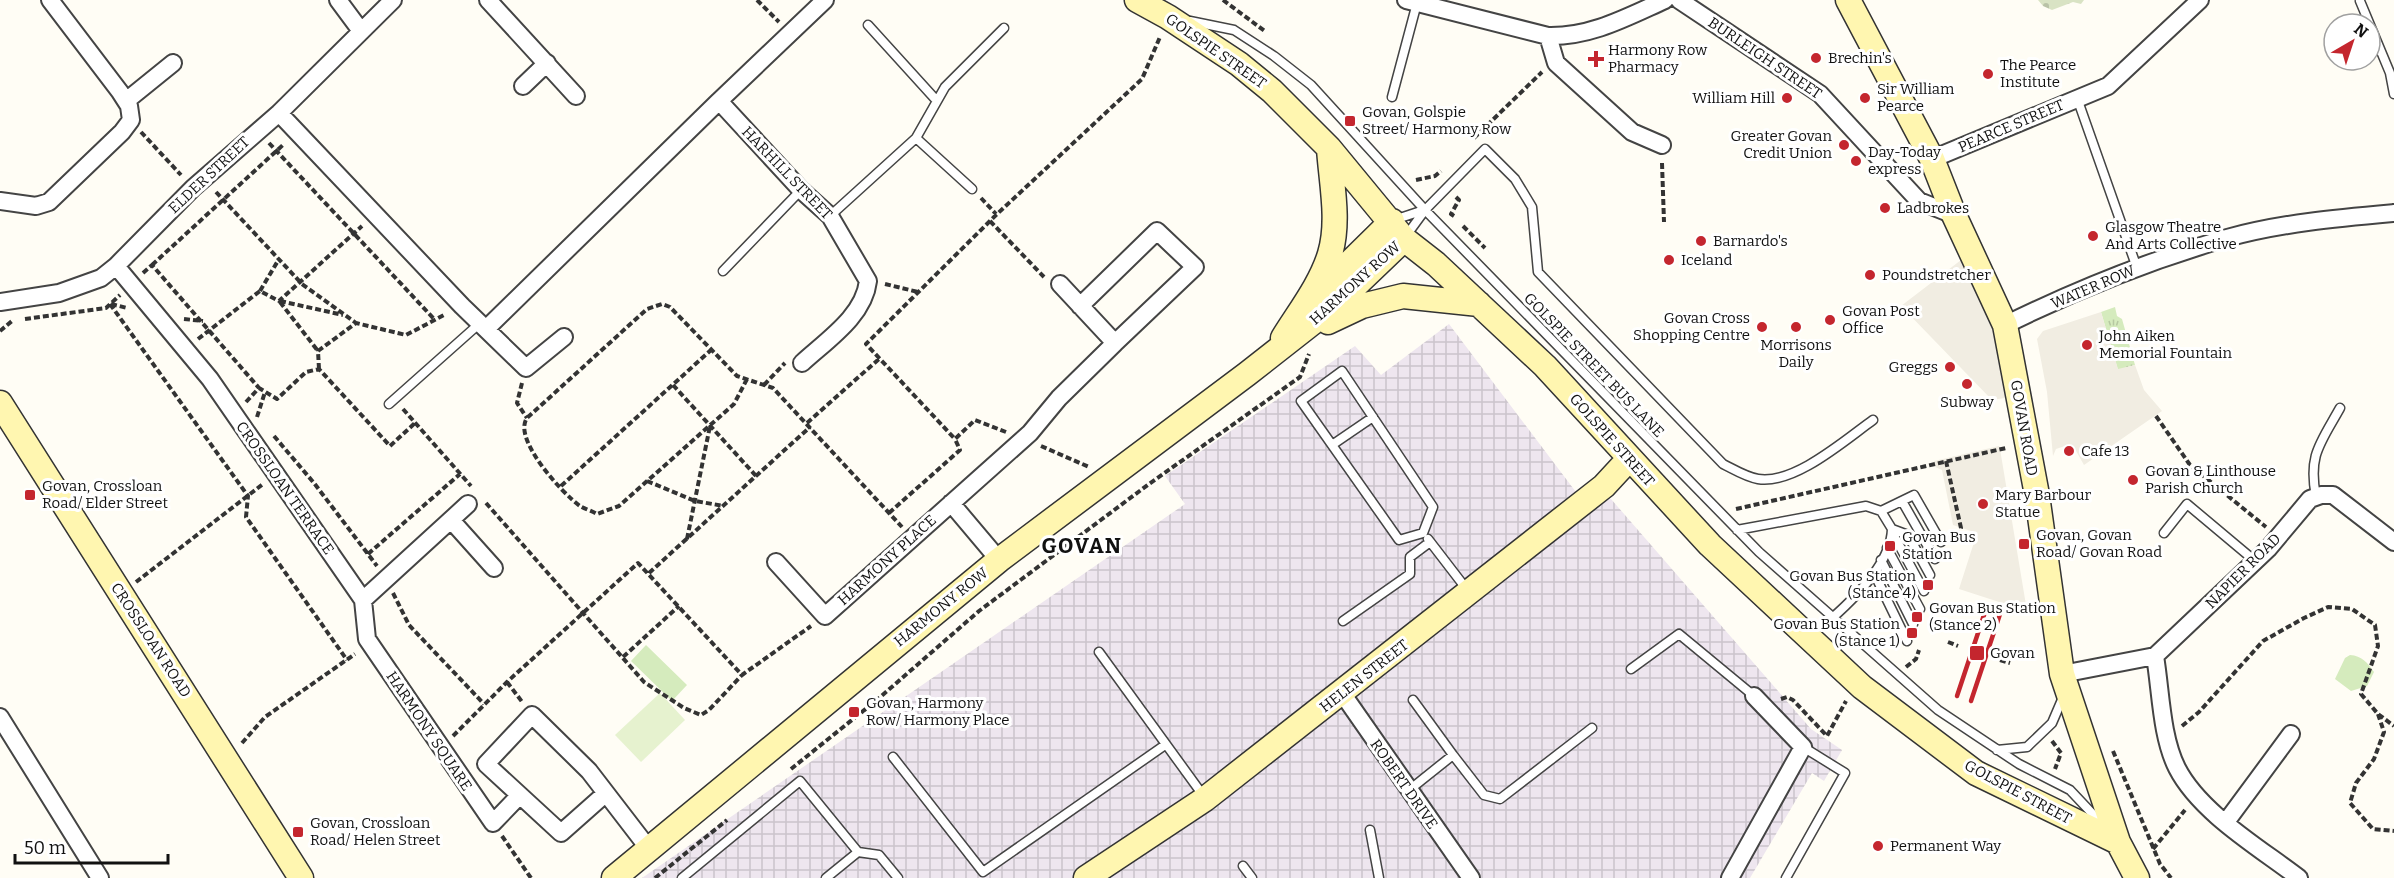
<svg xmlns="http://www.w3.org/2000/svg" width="2394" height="878" font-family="Bitter,serif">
	<defs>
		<pattern id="industrial-grid" width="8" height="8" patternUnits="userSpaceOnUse" patternTransform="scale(1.5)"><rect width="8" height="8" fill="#eee6ef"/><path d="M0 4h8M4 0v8" fill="none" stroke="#cbc4cc"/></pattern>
		<pattern id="grass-tufts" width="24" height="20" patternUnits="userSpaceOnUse" patternTransform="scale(1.5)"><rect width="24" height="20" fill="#d5ebbd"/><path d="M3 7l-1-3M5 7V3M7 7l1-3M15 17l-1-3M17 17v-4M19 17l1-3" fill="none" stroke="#b6c8a1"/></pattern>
		<pattern id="cemetery-stones" width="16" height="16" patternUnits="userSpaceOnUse" patternTransform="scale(1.5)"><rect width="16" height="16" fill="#d9e3c4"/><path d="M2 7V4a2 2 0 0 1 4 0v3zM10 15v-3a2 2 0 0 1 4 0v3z" fill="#b9c2a7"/></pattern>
	</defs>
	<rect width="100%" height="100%" fill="#fffdf5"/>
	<path fill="url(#industrial-grid)" d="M1449 324 1585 504 1611 499 1811 729 1842 750 1824 781 1812 773 1750 878H642L1185 504 1165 476 1355 346 1381 375Z"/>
	<path fill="url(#grass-tufts)" d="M2115 307 2117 316 2122 319 2135 365 2118 370 2101 312Z"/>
	<path fill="url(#cemetery-stones)" d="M2038 0H2084L2081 4 2073 2 2052 10 2043 6Z"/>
	<path fill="#d5ebbd" d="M646 645 687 685 672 701 631 661Z
		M2350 655C2362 656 2367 662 2374 672L2367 686 2351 691 2335 679 2345 658Z"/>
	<path fill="#e6f2cf" d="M660 693 685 720 641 762 615 735Z"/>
	<path fill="#f1ede2" d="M1961 260 1975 263 2018 396 1992 400 1901 306Z
		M2101 312 2118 369 2135 365 2144 390 2162 411 2084 465 2075 449 2068 445 2056 449 2053 456 2047 392 2037 339 2043 331Z
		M1999 446 2000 449 2027 611 1959 589 1977 533 1953 525 1942 470 1935 467 1934 461Z"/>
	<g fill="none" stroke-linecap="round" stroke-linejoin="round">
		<g stroke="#444" stroke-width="11">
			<path id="lane" d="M2360 1 2390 73 2394 94
				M1190 21 1234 30 1274 56 1311 85 1425 210 1759 552 1938 710 2019 764 2070 790 2104 826
				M868 25 937 101
				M1392 97 1417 3
				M2077 98 2137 268
				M916 138 945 87 1004 28
				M830 216 916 138 972 189
				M1394 220 1424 210
				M1406 236 1425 210 1485 149 1515 179 1532 207 1538 272 1723 464C1735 470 1746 477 1758 479 1794 485 1845 440 1873 420
				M723 271 801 190
				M1342 371 1433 507 1423 533 1399 540 1301 401Z
				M389 404 479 324
				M1332 445 1373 417
				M2316 497C2308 455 2320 444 2340 408
				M1902 501 1935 559
				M1881 511 1914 495 1941 542
				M1892 529 1908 535 1930 575
				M1737 530 1866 506 1881 511 1892 529C1891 562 1855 598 1831 619
				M1892 532 1924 591
				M2164 533 2187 504 2255 561
				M1428 539 1468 591
				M1887 548 1920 609
				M1881 560 1913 624
				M1874 573 1907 641
				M1343 621 1410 574V557L1430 542
				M1099 652 1205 798
				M1631 669 1679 634 1754 696
				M1413 700 1453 755
				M1997 750 2027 747 2052 723 2064 695
				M893 757 983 872 1165 745
				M1408 791 1453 755 1484 795 1500 799 1592 728
				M1370 830 1379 878
				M1243 866 1252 878
				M682 878 800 781 858 852
				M826 878 858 852 879 855 898 878
				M1786 878 1845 773 1803 747"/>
		</g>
		<g stroke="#444" stroke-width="20">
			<path id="street" d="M338 0 361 31
				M488 0 576 96
				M1406 0 1548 36C1591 37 1627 17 1665 0
				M1679 0 1820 94 1919 201 1954 215
				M1548 36 1556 63 1632 132 1662 145
				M523 86 547 63
				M126 101 173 63
				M719 101 825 0
				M279 113 462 306 526 368 564 337
				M1932 159 2108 86 2200 0
				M0 201 36 206 49 202 122 132 131 120 129 106 120 92 50 0
				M116 266 210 379 363 600 468 504
				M1060 284 1115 343 1195 267 1157 231 1080 306
				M0 302 59 293 101 278 116 266 193 188 279 113 393 0
				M2005 325C2076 290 2151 260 2227 238 2281 223 2338 218 2394 213
				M486 329 719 101 801 190 830 216 868 281C864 316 827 340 802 363
				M951 503 999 560
				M451 520 494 568
				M776 562 825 616 1030 433 1059 398 1115 343
				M363 600 367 639 493 823 519 796
				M2155 656 2268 549 2310 499 2321 495H2333L2394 542
				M2062 674 2155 656C2161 692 2161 736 2177 768 2200 813 2260 848 2299 878
				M1342 693 1471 878
				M0 717 100 878
				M605 794 561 833 486 764 532 715 589 771 649 849
				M2226 822 2291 734
				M1730 878 1803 747 1754 696"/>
		</g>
		<g stroke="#333" stroke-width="27">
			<path id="secondary" d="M1137 0 1168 17 1239 64 1272 91 1329 148 1404 239 1436 264 1545 366 1710 545 1862 687 1976 773 2118 842
				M1848 0 1932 159 1954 215 2005 325 2037 495 2062 674 2118 842 2137 878
				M1323 289 1392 221
				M1328 322 1362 306 1403 296 1479 304
				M1283 338C1299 312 1321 284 1330 254 1340 221 1331 181 1329 148
				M0 403 301 878
				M614 878 999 560 1247 374 1335 305 1404 239
				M1086 878 1205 799 1604 486 1629 459"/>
		</g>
		<path stroke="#333" stroke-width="4" stroke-dasharray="6 3" stroke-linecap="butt" d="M757 0 779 22
			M1223 0 1266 32
			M141 132 181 175
			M1474 138 1542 72
			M269 143 435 320
			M1662 163 1664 222
			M1416 180 1435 176 1441 171
			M216 192 302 284 356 323
			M981 198 996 214
			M1454 216 1451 214 1459 200 1455 196
			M990 221 1044 277
			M1463 226 1485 248
			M152 265 284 144
			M143 273 152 265 259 388
			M885 284 918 292
			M260 291 279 259
			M280 301 343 315
			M280 302 318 351
			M110 304 248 496 246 517 347 660
			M111 304 127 308
			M25 319 106 308 120 295
			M184 319 203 321
			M0 331 12 321
			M198 339 260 291 279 301 362 226
			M319 369 318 351 356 323 406 335 446 314
			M747 379 734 404 619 506 597 514C592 511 585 509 580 506 563 494 512 439 527 418L647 309 662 304 670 307 737 376 773 388 902 527
			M522 383 517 403 527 418
			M673 385 757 477
			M764 385 785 363
			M246 402 259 388 277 399 306 372 319 369 390 446 415 423
			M403 409 471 486
			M2156 416 2190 465 2266 527
			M257 417 265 392
			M807 423 880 358
			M1006 432 975 420 955 439 866 344 996 215 1142 79 1160 37
			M274 436 314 483 377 566
			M1041 446 1089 467
			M1946 461 1961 528 1956 543
			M647 481 695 501 724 506
			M561 486 711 350
			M486 503 644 682 684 708 701 715 709 710 742 675
			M1736 509 2006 448
			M889 513 960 450 955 439
			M687 539 710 426
			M368 554 460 474
			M649 573 810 427
			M136 582 263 484
			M393 593 409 625 484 704
			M1948 642 1958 646
			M623 657 679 606
			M2000 660 2010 663
			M1906 667 1916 659 1919 650
			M507 682 523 703
			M1781 699 1787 697 1793 700 1827 736 1846 701
			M2378 714 2384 732 2374 759 2356 783 2350 803 2373 829 2394 831
			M2182 726 2199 712 2263 641 2304 618 2328 607 2352 609 2375 625 2378 646 2361 694 2378 714 2394 726
			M453 736 507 682 638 563 742 675 811 626
			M2052 741 2061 753 2055 769
			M242 743 265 717 355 654
			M2113 751 2160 864 2171 878
			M791 769 878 699 979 611 1149 484 1300 377 1309 354
			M502 836 531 878
			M2153 849 2185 810
			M655 878 727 820"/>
		<use href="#lane" stroke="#fff" stroke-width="8"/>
		<use href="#street" stroke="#fff" stroke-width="16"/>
		<use href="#secondary" stroke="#fff6b0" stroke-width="24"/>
		<path stroke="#c4262e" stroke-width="4.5" d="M1957 696 1987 606
			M1971 701 2001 611"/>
	</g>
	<g fill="#c4262e" stroke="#fff" stroke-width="2">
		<circle cx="1816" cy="58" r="6"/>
		<path d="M1593 50h6v6h6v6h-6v6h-6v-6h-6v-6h6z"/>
		<circle cx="1988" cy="74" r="6"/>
		<circle cx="1787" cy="98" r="6"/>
		<circle cx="1865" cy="98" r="6"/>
		<rect x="1344" y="115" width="12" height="12" rx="3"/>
		<circle cx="1844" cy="145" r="6"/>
		<circle cx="1856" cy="161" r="6"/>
		<circle cx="1885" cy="208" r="6"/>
		<circle cx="2093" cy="236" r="6"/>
		<circle cx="1701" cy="241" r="6"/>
		<circle cx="1669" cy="260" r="6"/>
		<circle cx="1870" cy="275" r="6"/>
		<circle cx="1830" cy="320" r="6"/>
		<circle cx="1762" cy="327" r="6"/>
		<circle cx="1796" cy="327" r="6"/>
		<circle cx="2087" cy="345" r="6"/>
		<circle cx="1950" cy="367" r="6"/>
		<circle cx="1967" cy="384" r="6"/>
		<circle cx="2069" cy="451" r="6"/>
		<circle cx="2133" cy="480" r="6"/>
		<rect x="24" y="489" width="12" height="12" rx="3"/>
		<circle cx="1983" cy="504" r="6"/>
		<rect x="2018" y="538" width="12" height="12" rx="3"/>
		<rect x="1884" y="540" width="12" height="12" rx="3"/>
		<rect x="1922" y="579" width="12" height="12" rx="3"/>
		<rect x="1911" y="611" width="12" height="12" rx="3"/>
		<rect x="1906" y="627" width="12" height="12" rx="3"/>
		<rect x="1969" y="645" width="16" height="16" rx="3"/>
		<rect x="848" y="706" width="12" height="12" rx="3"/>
		<rect x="292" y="826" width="12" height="12" rx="3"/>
		<circle cx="1878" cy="846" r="6"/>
	</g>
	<g text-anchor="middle" stroke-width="6" stroke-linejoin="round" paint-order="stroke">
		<g font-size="15" fill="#111" stroke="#fff" text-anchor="start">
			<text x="1608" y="55">Harmony Row<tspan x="1608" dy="17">Pharmacy</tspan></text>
			<text x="1828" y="63">Brechin's</text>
			<text x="2000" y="70">The Pearce<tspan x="2000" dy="17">Institute</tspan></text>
			<text x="1877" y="94">Sir William<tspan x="1877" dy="17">Pearce</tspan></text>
			<text x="1775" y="103" text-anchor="end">William Hill</text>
			<text x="1362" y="117">Govan, Golspie<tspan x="1362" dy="17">Street/ Harmony Row</tspan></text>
			<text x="1832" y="141" text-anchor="end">Greater Govan<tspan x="1832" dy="17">Credit Union</tspan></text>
			<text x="1868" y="157">Day-Today<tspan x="1868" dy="17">express</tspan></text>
			<text x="1897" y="213">Ladbrokes</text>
			<text x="2105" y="232">Glasgow Theatre<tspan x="2105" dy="17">And Arts Collective</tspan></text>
			<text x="1713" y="246">Barnardo's</text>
			<text x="1681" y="265">Iceland</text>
			<text x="1882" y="280">Poundstretcher</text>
			<text x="1842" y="316">Govan Post<tspan x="1842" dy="17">Office</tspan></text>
			<text x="1750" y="323" text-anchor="end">Govan Cross<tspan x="1750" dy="17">Shopping Centre</tspan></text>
			<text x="2099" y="341">John Aiken<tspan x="2099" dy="17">Memorial Fountain</tspan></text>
			<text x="1796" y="350" text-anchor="middle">Morrisons<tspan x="1796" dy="17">Daily</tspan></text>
			<text x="1938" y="372" text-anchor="end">Greggs</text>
			<text x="1967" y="407" text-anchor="middle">Subway</text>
			<text x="2081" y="456">Cafe 13</text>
			<text x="2145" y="476">Govan &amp; Linthouse<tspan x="2145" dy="17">Parish Church</tspan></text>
			<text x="42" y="491">Govan, Crossloan<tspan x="42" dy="17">Road/ Elder Street</tspan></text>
			<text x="1995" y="500">Mary Barbour<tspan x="1995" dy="17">Statue</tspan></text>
			<text x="2036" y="540">Govan, Govan<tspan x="2036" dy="17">Road/ Govan Road</tspan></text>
			<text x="1902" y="542">Govan Bus<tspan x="1902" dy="17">Station</tspan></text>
			<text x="1916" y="581" text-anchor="end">Govan Bus Station<tspan x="1916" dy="17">(Stance 4)</tspan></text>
			<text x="1929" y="613">Govan Bus Station<tspan x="1929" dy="17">(Stance 2)</tspan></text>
			<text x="1900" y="629" text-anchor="end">Govan Bus Station<tspan x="1900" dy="17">(Stance 1)</tspan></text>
			<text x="1990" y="658">Govan</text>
			<text x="866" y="708">Govan, Harmony<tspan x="866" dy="17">Row/ Harmony Place</tspan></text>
			<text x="310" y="828">Govan, Crossloan<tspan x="310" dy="17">Road/ Helen Street</tspan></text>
			<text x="1890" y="851">Permanent Way</text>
		</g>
		<g font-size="15" fill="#111" stroke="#fff">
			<text transform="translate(1216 51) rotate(35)" y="5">GOLSPIE STREET</text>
			<text transform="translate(1765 58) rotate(34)" y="5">BURLEIGH STREET</text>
			<text transform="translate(2011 126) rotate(-23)" y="5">PEARCE STREET</text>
			<text transform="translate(787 173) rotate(46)" y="5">HARHILL STREET</text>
			<text transform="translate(209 175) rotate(-43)" y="5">ELDER STREET</text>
			<text transform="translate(1355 283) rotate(-42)" y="5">HARMONY ROW</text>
			<text transform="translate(2093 287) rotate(-23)" y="5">WATER ROW</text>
			<text transform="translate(1594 365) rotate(46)" y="5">GOLSPIE STREET BUS LANE</text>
			<text transform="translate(2024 428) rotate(80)" y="5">GOVAN ROAD</text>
			<text transform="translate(1612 440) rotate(48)" y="5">GOLSPIE STREET</text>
			<text transform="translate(285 488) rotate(55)" y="5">CROSSLOAN TERRACE</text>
			<text transform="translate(887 560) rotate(-42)" y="5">HARMONY PLACE</text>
			<text transform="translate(2243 571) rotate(-45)" y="5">NAPIER ROAD</text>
			<text transform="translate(941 607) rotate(-39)" y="5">HARMONY ROW</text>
			<text transform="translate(151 640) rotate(57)" y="5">CROSSLOAN ROAD</text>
			<text transform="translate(1364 676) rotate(-38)" y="5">HELEN STREET</text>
			<text transform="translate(429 731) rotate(56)" y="5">HARMONY SQUARE</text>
			<text transform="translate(1404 784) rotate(55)" y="5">ROBERT DRIVE</text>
			<text transform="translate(2018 792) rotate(28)" y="5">GOLSPIE STREET</text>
		</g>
		<g font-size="21" font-weight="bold" letter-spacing="1.5" fill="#111" stroke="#fff">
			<text x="1082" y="553">GOVAN</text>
		</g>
	</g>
	<g transform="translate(2352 42) rotate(39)"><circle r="28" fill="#ffffff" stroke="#a0a0a0" stroke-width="1.5"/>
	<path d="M0-4.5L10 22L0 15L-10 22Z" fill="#c4262e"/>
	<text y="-9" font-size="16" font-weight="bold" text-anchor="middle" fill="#111111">N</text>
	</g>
	<path d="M15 854v9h153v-9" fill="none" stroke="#111111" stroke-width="3"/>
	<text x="24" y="854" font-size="18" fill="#111111" stroke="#ffffff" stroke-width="4.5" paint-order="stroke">50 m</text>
</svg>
